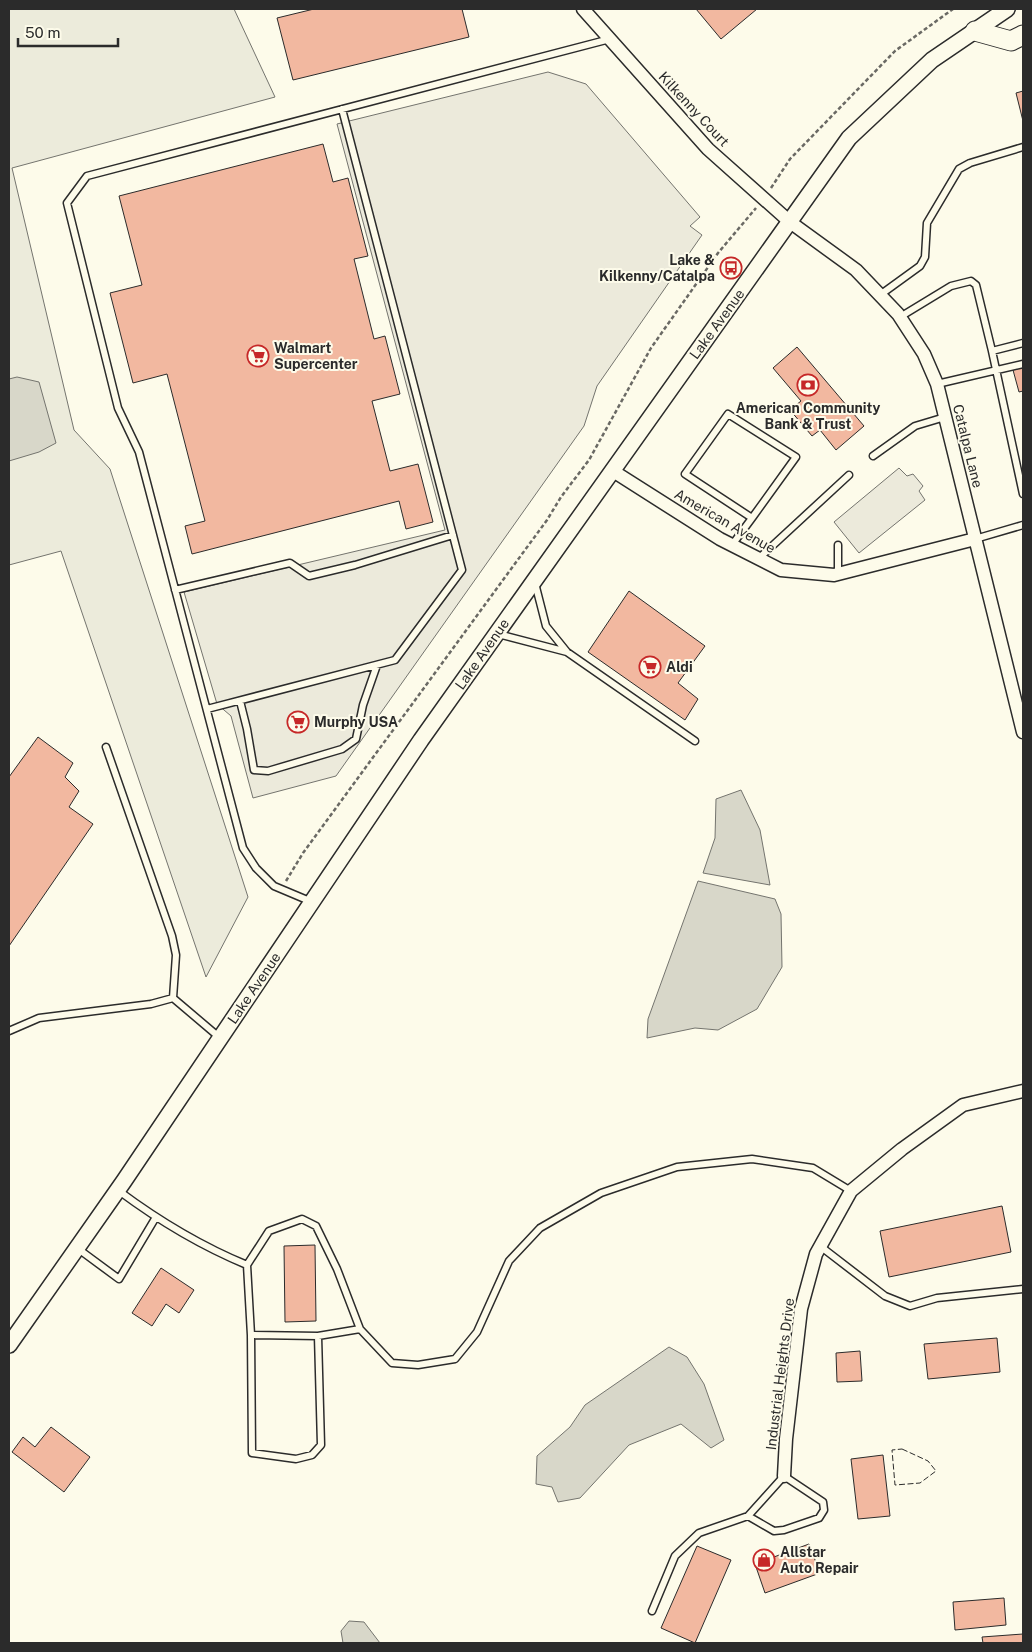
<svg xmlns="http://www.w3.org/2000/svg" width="1032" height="1652" font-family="'Public Sans',sans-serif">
	<rect width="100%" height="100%" fill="#fdfbea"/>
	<path fill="#ecebdb" stroke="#74746e" d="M9 9H234L275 97 12 168 74 430 110 469 248 897 206 977 61 551 9 565Z"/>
	<path fill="#eceadb" stroke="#74746e" d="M548 72 586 84 700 217 690 226 702 235 597 386 584 426 336 776 253 798 231 716 217 704 184 592 445 530 337 124Z
		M899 468 907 476 913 474 923 486 919 491 925 500 859 553 834 522Z"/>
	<path fill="#d8d7c9" stroke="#74746e" d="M17 377 39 382 56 443 39 452 9 461V379Z
		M741 790 760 830 770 885 703 873 715 838 716 799Z
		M698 881 775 899 781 914 782 967 757 1009 718 1030 695 1028 647 1038 648 1019Z
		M669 1347 687 1357 704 1384 724 1440 711 1448 681 1424 629 1445 580 1498 558 1502 552 1487 536 1484 537 1456 570 1427 585 1405Z
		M349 1621 364 1622 380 1643H343L341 1631Z"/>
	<path fill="#f2b8a0" stroke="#2b2b2b" d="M314 9H462L469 37 293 80 277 18Z
		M696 9H757L721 39Z
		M1023 91V121L1016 93Z
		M323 144 333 182 348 178 368 256 354 259 374 339 385 336 400 394 372 401 390 471 418 464 433 522 406 529 399 501 192 554 185 526 205 521 167 374 133 383 110 293 142 285 119 196Z
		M797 347 864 426 836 450 820 430 812 436 790 410 801 401 773 368Z
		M1023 367V391L1019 392 1013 370Z
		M629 591 705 646 678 683 698 699 685 720 588 652Z
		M38 737 73 763 65 777 79 791 69 807 93 824 9 946V777Z
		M1002 1206 1011 1252 889 1277 880 1231Z
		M315 1245 316 1321 285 1322 284 1246Z
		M161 1268 194 1290 179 1313 166 1304 152 1326 132 1313Z
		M997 1338 1000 1372 928 1379 924 1344Z
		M860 1351 862 1381 837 1382 836 1353Z
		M51 1427 90 1457 64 1492 12 1452 23 1437 35 1447Z
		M883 1455 890 1516 858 1519 851 1459Z
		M809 1544 820 1573 765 1593 755 1564Z
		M697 1546 731 1560 695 1643 661 1628Z
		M1004 1598 1006 1625 955 1630 953 1602Z
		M1023 1634V1643H983L982 1637Z"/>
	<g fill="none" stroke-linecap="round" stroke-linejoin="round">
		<g stroke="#2b2b2b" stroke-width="9">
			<path id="service" d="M880 295 920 266 925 257 927 223 959 169 970 163 1023 147
				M900 317 951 286 971 281 976 285 992 351 1023 494
				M992 351 1023 343
				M937 384 1023 364
				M873 456 915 426 945 417
				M975 539 1023 525
				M732 545 752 518 685 474 728 414 796 457 752 518
				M838 545V574
				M758 559 849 475
				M535 583 546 626 567 652 695 741
				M175 590 290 563 309 576 355 565 453 535
				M498 634 567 652
				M240 701 247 729 254 770 268 771 342 749 356 739 363 705 377 665
				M207 709 395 660 462 570 342 109
				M106 747 172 936 176 955 173 998
				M312 902 274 886 256 868 243 848 139 452 118 408 67 203 87 176 610 39
				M9 1031 39 1018 151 1004 173 998 219 1037
				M119 1191C158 1220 201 1246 247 1265
				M820 1246 885 1296 910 1306 937 1298 1023 1289
				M77 1248 119 1279 156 1217
				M251 1335 318 1336 360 1329
				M318 1336 321 1445 312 1455 296 1459 252 1453 251 1335 247 1265 269 1231 302 1219 316 1226 337 1269 360 1329 392 1363 418 1365 455 1359 477 1332 509 1261 540 1228 601 1193 677 1167 752 1159 813 1168 851 1191
				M652 1611 675 1556 699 1533 748 1516 784 1476 823 1502 824 1510 819 1518 784 1530 774 1531 748 1516"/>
		</g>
		<g stroke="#2b2b2b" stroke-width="15">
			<path id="minor" d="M583 9 708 149 790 222 856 270 898 314 924 354 937 384 1023 732
				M613 471 720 539 781 570 834 575 975 539
				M784 1476 786 1439 801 1309 816 1254 851 1191 902 1149 963 1105 1023 1091"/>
		</g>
		<g stroke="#2b2b2b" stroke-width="18">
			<path id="tertiary" d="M9 1345 124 1181 421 740 849 138 932 60 1007 9"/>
		</g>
		<g stroke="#2b2b2b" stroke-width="21">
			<path id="primary" d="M975 31 1011 41 1023 35"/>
		</g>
		<path stroke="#6a6964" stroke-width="2.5" stroke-dasharray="4 2.5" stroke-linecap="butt" d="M771 188 790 159 895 51 953 9
			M286 881 303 853 547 520 561 497 589 460 651 348 718 253 756 208"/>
		<use href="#service" stroke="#fdfbea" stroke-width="6"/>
		<use href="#minor" stroke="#fdfbea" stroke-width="12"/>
		<use href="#tertiary" stroke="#fdfbea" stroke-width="15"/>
		<use href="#primary" stroke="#fdfbea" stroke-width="19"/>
		<path stroke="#2b2b2b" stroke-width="1" stroke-dasharray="6 2.5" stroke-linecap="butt" d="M902 1449 928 1461 936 1471 920 1483 895 1485 892 1450Z"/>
	</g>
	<defs>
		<g id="bus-ring" transform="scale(1.125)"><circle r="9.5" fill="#fdfbea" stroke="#c62828" stroke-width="1.5"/><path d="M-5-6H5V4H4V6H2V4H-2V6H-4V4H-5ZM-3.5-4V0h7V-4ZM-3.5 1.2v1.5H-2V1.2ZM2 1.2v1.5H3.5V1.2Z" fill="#c62828"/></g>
		<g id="supermarket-ring" transform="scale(1.125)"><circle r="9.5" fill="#fdfbea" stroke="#c62828" stroke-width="1.5"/><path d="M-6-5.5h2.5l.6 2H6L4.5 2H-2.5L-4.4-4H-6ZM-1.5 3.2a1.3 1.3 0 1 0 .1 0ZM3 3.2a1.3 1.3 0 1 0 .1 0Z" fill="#c62828"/></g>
		<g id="bank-ring" transform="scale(1.125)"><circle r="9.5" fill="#fdfbea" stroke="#c62828" stroke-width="1.5"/><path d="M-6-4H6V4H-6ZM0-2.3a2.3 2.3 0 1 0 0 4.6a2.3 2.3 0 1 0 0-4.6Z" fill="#c62828"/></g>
		<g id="shop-ring" transform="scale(1.125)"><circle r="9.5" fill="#fdfbea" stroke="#c62828" stroke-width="1.5"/><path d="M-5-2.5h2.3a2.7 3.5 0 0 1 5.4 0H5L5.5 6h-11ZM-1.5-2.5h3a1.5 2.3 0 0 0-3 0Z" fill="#c62828"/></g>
	</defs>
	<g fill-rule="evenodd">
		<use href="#bus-ring" x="731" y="268"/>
		<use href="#supermarket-ring" x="258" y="356"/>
		<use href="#bank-ring" x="808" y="385"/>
		<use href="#supermarket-ring" x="650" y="667"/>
		<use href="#supermarket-ring" x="298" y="722"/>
		<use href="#shop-ring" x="764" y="1560"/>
	</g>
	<g text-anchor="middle" stroke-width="4" stroke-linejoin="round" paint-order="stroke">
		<g font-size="14" fill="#2b2b2b" stroke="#fdfbea">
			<text transform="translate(694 109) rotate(47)" y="5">Kilkenny Court</text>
			<text transform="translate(717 324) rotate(-54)" y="5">Lake Avenue</text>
			<text transform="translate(968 446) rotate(76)" y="5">Catalpa Lane</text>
			<text transform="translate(725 521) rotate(30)" y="5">American Avenue</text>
			<text transform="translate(482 654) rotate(-55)" y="5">Lake Avenue</text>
			<text transform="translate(254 988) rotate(-56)" y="5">Lake Avenue</text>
			<text transform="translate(780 1374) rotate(-83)" y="5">Industrial Heights Drive</text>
		</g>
		<g font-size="14" font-weight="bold" fill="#2b2b2b" stroke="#fdfbea" text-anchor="start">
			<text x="715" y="265" text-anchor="end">Lake &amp;<tspan x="715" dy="16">Kilkenny/Catalpa</tspan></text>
			<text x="274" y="353">Walmart<tspan x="274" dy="16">Supercenter</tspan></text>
			<text x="808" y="413" text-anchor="middle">American Community<tspan x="808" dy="16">Bank &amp; Trust</tspan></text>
			<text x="666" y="672">Aldi</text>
			<text x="314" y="727">Murphy USA</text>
			<text x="780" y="1557">Allstar<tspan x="780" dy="16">Auto Repair</tspan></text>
		</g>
	</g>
	<rect width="1032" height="1652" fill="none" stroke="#2b2b2b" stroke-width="20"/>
	<path d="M18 38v8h100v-8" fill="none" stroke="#2b2b2b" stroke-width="2.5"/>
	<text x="25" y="38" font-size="15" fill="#2b2b2b" stroke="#fdfbea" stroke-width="4" paint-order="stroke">50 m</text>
</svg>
